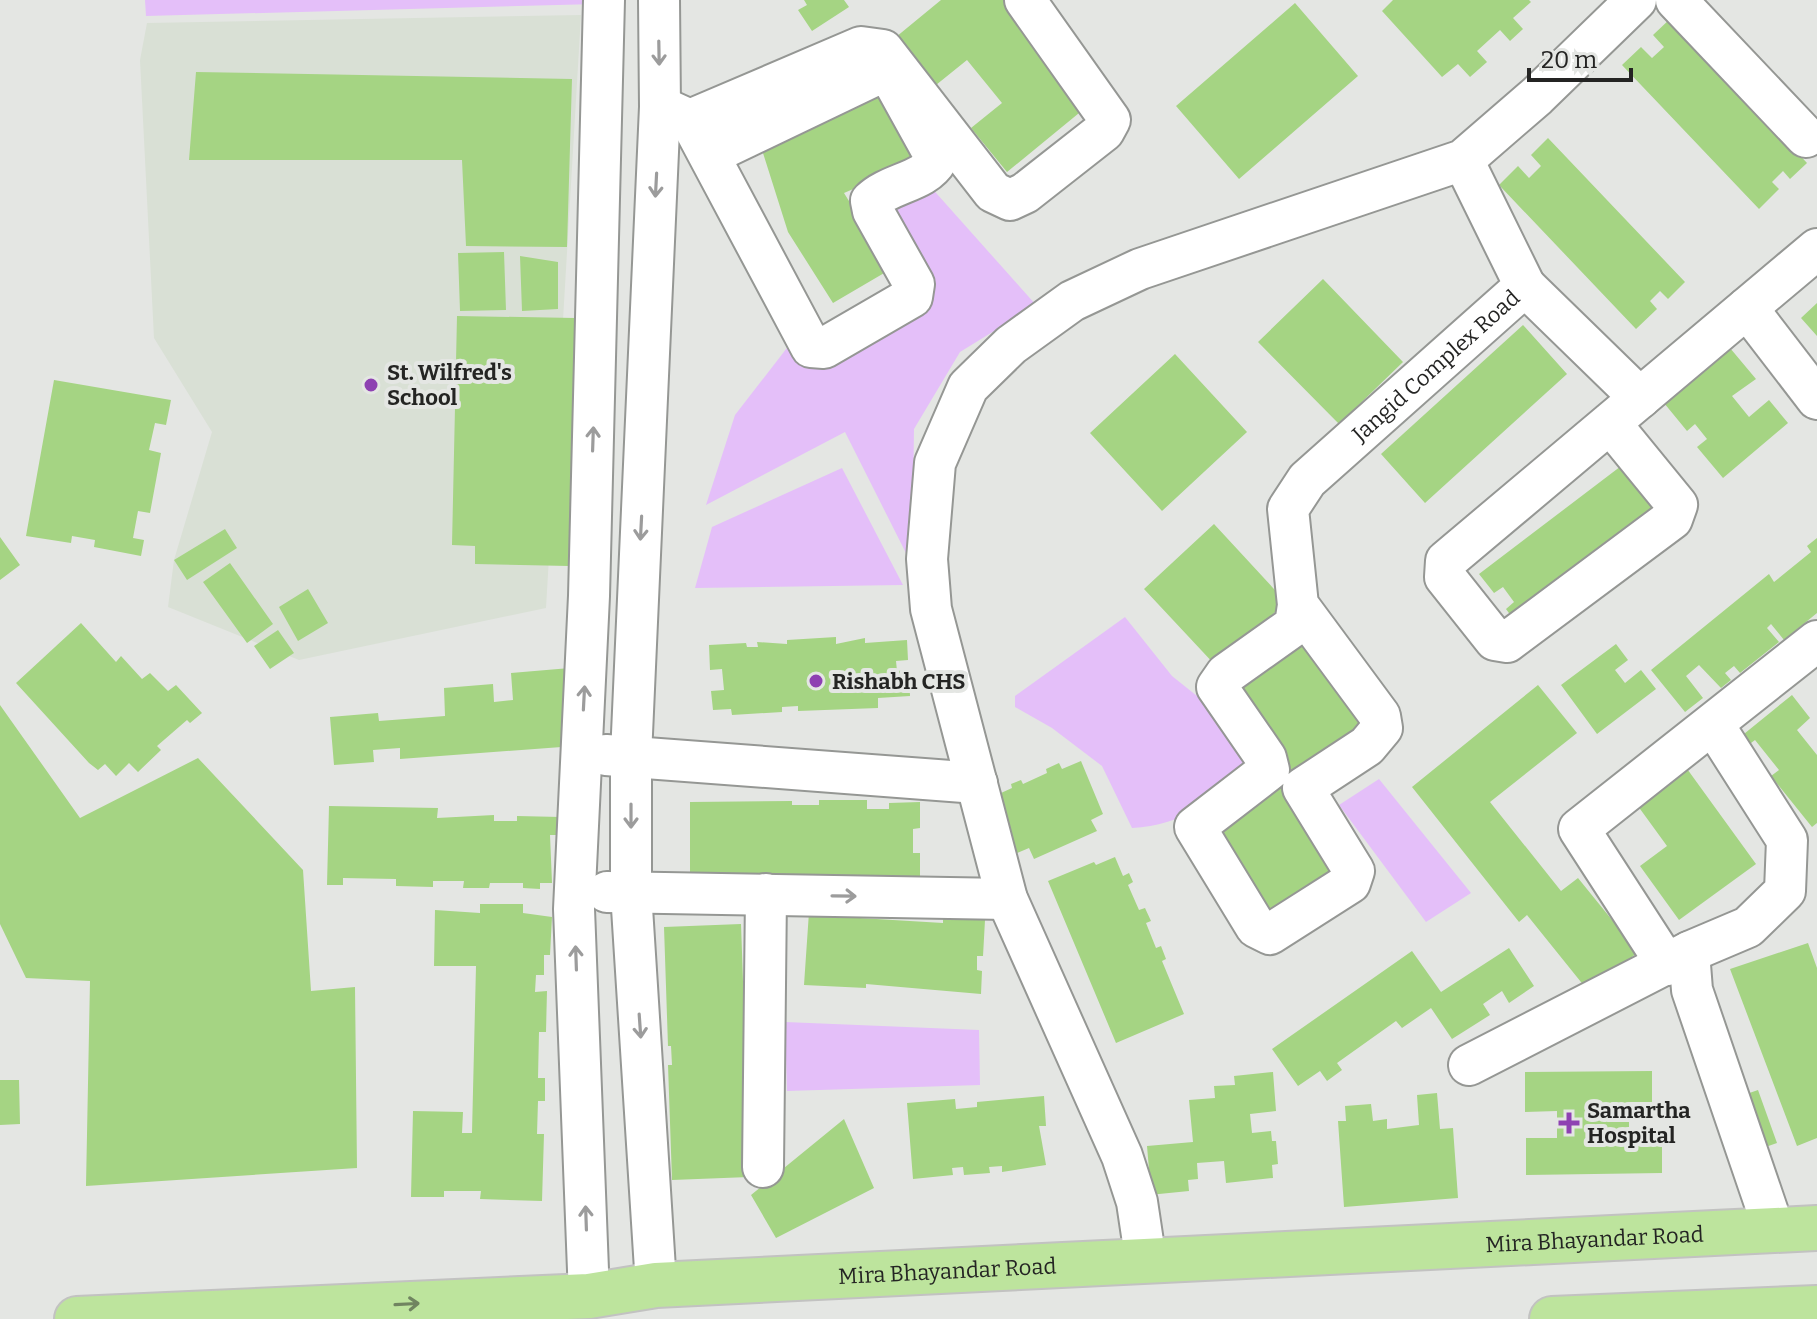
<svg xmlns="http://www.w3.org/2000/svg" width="1817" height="1319" font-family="Bitter,serif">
	<rect width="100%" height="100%" fill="#e4e6e3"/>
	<path fill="#d9e0d5" d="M581 15 546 608 299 660 168 607 174 560 212 432 154 338 140 60 147 23Z"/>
	<path fill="#e4bff9" d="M145 0H597V4L146 16Z
		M929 185 1036 305 960 352 914 429 912 565 845 432 706 505 735 415 790 344 915 274 882 203Z
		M842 468 903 585 695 588 712 527Z
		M1125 617 1172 676 1197 696 1253 773C1211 801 1184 825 1132 828L1102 766 1052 728 1015 707V696Z
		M1379 779 1471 893 1426 922 1339 805Z
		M785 1022 979 1030 980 1085 787 1091Z"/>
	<path fill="#a5d483" d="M804 0H844L849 7 812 31 798 10 807 5Z
		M941 0H1010L1090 104 1007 172 971 128 1002 103 967 60 936 85 896 37Z
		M1393 0H1529L1531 2 1513 18 1523 29 1510 41 1500 30 1477 51 1487 62 1470 77 1458 64 1442 77 1382 11Z
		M1295 3 1358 76 1239 179 1176 106Z
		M1671 18 1807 163 1790 179 1783 171 1772 182 1779 189 1759 209 1622 65 1641 47 1652 58 1664 47 1653 35Z
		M196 72 572 79 567 247 466 246 462 160H189Z
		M881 84 925 158 844 193 891 269 833 303 788 232 763 153Z
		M1548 138 1685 282 1668 299 1660 291 1650 301 1657 309 1636 329 1499 185 1518 166 1529 178 1541 166 1531 155Z
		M504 252 506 310 460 311 458 253Z
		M520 256 558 262V309L522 311Z
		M1323 279 1403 362 1339 424 1258 342Z
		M1817 303V336L1801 318Z
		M457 316 575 318 569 566 475 564V546L452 545Z
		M1523 325 1567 374 1425 503 1381 454Z
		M1730 348 1756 379 1732 396 1749 417 1769 400 1788 423 1723 478 1697 447 1707 439 1695 424 1687 431 1664 403Z
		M1175 354 1247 432 1162 511 1090 433Z
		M54 380 171 400 166 425 155 423 149 450 161 453 150 513 138 511 133 538 144 540 141 556 94 547 95 540 72 536 71 543 26 536Z
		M1629 460 1668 512 1519 627 1506 609 1514 602 1503 587 1494 593 1479 574Z
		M1214 524 1286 602 1216 666 1144 589Z
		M225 529 237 548 187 580 174 560Z
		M0 537 20 565 0 580Z
		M1817 538V613L1784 640 1771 624 1767 628 1779 642 1740 673 1734 666 1725 673 1731 680 1721 688 1699 665 1686 676 1703 698 1685 712 1651 670 1769 574 1774 582 1811 552 1807 546Z
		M230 563 273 624 247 643 203 582Z
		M308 589 328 623 298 641 279 607Z
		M81 623 116 662 121 656 142 679 150 673 168 691 176 685 202 713 190 723 187 720 157 746 161 750 138 772 129 763 116 776 105 764 98 770 89 763 16 683Z
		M278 630 294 653 270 669 254 646Z
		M1313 633 1369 726 1292 772 1236 679Z
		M836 637V644L865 638V643L907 640 908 660 896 661 897 671 909 670 910 696 878 698V708L798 711V706L782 707V712L732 715 731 709 713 710 711 691 724 690 722 669 710 670 709 645 746 643 747 647H758L757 642 787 644V640Z
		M1616 644 1628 660 1615 670 1625 683 1641 670 1656 689 1597 734 1561 685Z
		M570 668 575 746 400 759V748L373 750 374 762 334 765 330 717 378 713 379 721 445 716 444 688 493 684 494 702 513 700 511 673Z
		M1538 685 1577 733 1490 802 1561 891 1578 878 1638 952 1589 992 1527 915 1519 922 1412 787Z
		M1792 695 1810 718 1797 730 1817 755V823L1812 827 1771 776 1779 770 1755 740 1747 746 1739 738Z
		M0 705 80 818 198 758 303 870 311 991 355 987 357 1168 86 1186 90 981 26 978 0 924Z
		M1081 761 1103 814 1091 820 1097 831 1034 859 1029 848 1015 854 990 798 1012 788 1011 784 1021 780 1023 784 1047 773 1046 769 1059 763 1062 769Z
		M1685 766 1756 864 1679 920 1640 866 1667 846 1635 802Z
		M1281 777 1345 875 1270 925 1205 827Z
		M819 800H867V809H889V803L920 802V828L913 829V853H920V879L690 882V802L792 801V805H819Z
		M329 806 438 808 437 818 494 815V821H517V816L561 817 560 835H550L552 883H540V889L523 888V883H490L489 888H463L464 881H433V887L396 886V879L343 878V885H327Z
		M1115 857 1123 876 1129 873 1133 882 1128 885 1139 910 1145 908 1151 921 1146 923 1156 948 1161 946 1166 959 1162 961 1184 1014 1116 1043 1048 881 1094 862 1096 865Z
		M480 904H523V913L552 917 550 955H544V975H536L535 992 547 991 546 1032H539L538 1078H545V1101H538L537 1134H544L542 1201 480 1199 481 1191H444V1197H411L413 1111 463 1112 462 1133H472L476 966H434L435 910 480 913Z
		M843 910V917L943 923V918L985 920 983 956H977V970L982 971 981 994 866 984V988L804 985 809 912Z
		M741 924 743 981H747L749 1177 672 1180 668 1065H672L671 1046H668L664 927Z
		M1808 943 1817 968V1138L1797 1146 1730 969Z
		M1509 948 1534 986 1509 1003 1502 991 1483 1004 1490 1015 1452 1039 1431 1008 1402 1028 1396 1021 1337 1063 1342 1070 1327 1081 1320 1071 1298 1086 1272 1049 1412 951 1441 992Z
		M1652 1071V1102H1629V1133L1662 1132V1173L1526 1175V1138H1557V1111L1525 1112V1072Z
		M1273 1072 1276 1111 1250 1114 1252 1133 1271 1131 1272 1141H1276L1278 1164 1272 1165 1273 1178 1226 1183 1224 1161 1197 1163 1198 1179 1188 1180 1189 1191 1139 1196 1150 1181 1147 1146 1193 1142 1189 1100 1215 1098 1214 1086 1235 1085 1234 1076Z
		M0 1080H19L20 1124 0 1125Z
		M1758 1090 1777 1143 1754 1151 1735 1098Z
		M1437 1093 1440 1129 1453 1128 1458 1198 1344 1207 1338 1121H1346L1345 1106 1371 1104 1373 1121 1387 1119V1129L1419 1125 1417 1095Z
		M1044 1096 1046 1126H1039L1046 1165 1002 1172V1166L989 1167 990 1173 964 1175 963 1167 952 1168 953 1175 913 1179 907 1103 955 1099 956 1109 977 1107V1102Z
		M844 1119 874 1188 776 1238 751 1195Z"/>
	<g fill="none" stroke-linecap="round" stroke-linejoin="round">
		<g stroke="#959794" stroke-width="44">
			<g id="minor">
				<path d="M1676 0 1806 137"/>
				<path d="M668 110 690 120 861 47 883 50 993 192 1010 200 1025 193 1104 131 1110 120 1025 0"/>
				<path d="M690 120 811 347 824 348 912 297 914 284 873 211 871 201C889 183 925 182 937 160L890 75 878 74 709 155"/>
				<path d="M1525 286 1640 398"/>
				<path d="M1747 308 1817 399"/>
				<path d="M1610 423 1677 505 1672 519 1507 642 1495 640 1445 577 1446 561C1570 457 1694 353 1817 249"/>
				<path id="s1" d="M1298 605 1380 716 1382 728 1367 746 1303 788 1354 871 1350 883 1270 934 1256 927 1195 827 1269 770 1266 758 1217 687 1226 674 1295 625 1298 605 1288 509 1307 480 1525 286 1463 160"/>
				<path d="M606 755 977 783"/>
				<path d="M607 892 1007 899"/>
				<path d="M1689 952 1692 990 1774 1230"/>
				<path d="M1667 965 1579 829 1817 641"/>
				<path d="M1469 1065 1689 952 1748 927 1785 891 1787 840 1713 724"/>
				<path d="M763 1167 766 894"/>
				<path d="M1146 1262 1137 1202 1122 1156 1007 899 931 609 927 559 935 463 968 387 1011 345 1072 301 1140 269 1463 160 1537 96 1636 0"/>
				<path d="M656 1285 631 892V756L660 107 659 0"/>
				<path d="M589 1296 574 909 589 596 604 0"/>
			</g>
		</g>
		<g stroke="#c2c2c1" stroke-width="48">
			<g id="primary">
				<path id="s2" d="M77 1319 589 1296 656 1285 1817 1228"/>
				<path d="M1552 1319 1817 1308"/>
			</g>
		</g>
		<use href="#minor" stroke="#fff" stroke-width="40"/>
		<use href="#primary" stroke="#bde49d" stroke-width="44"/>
	</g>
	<defs><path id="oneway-shaft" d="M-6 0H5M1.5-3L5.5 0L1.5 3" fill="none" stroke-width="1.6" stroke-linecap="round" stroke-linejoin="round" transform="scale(2)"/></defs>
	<g stroke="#9c9c9c">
		<use href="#oneway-shaft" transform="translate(659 53) rotate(89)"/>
		<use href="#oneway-shaft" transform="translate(656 185) rotate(93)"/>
		<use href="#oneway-shaft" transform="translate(593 439) rotate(-88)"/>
		<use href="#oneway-shaft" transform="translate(641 528) rotate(93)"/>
		<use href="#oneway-shaft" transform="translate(584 698) rotate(-87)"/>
		<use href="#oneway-shaft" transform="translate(631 816) rotate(90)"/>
		<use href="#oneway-shaft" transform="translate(844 896) rotate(1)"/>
		<use href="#oneway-shaft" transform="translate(576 958) rotate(-92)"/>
		<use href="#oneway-shaft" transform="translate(640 1026) rotate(86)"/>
		<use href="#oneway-shaft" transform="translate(586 1218) rotate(-92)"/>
	</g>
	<use stroke="#708460" href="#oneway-shaft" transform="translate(407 1304) rotate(-3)"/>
	<g fill="#8e41b2" stroke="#e4e6e3" stroke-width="3">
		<circle cx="371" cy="385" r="8"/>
		<circle cx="816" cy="681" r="8"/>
		<path d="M1565 1111h8v8h8v8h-8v8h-8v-8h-8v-8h8z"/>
	</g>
	<g text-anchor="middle" stroke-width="8" stroke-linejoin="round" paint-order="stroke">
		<g font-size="22" fill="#242423" stroke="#e4e6e3">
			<text dy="8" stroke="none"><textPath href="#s1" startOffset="1204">Jangid Complex Road</textPath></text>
			<text dy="8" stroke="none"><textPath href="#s2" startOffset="1520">Mira Bhayandar Road</textPath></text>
			<text dy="8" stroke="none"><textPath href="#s2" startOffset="872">Mira Bhayandar Road</textPath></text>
		</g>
		<g font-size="22" font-weight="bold" fill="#242423" stroke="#e4e6e3" text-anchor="start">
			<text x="387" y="380">St. Wilfred's<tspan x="387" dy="25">School</tspan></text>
			<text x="832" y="689">Rishabh CHS</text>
			<text x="1587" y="1118">Samartha<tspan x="1587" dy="25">Hospital</tspan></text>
		</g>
	</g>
	<path d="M1529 68v12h102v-12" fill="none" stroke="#242423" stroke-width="4"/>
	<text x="1541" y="68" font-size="24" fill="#242423" stroke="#e4e6e3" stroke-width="6" paint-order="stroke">20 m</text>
</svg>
